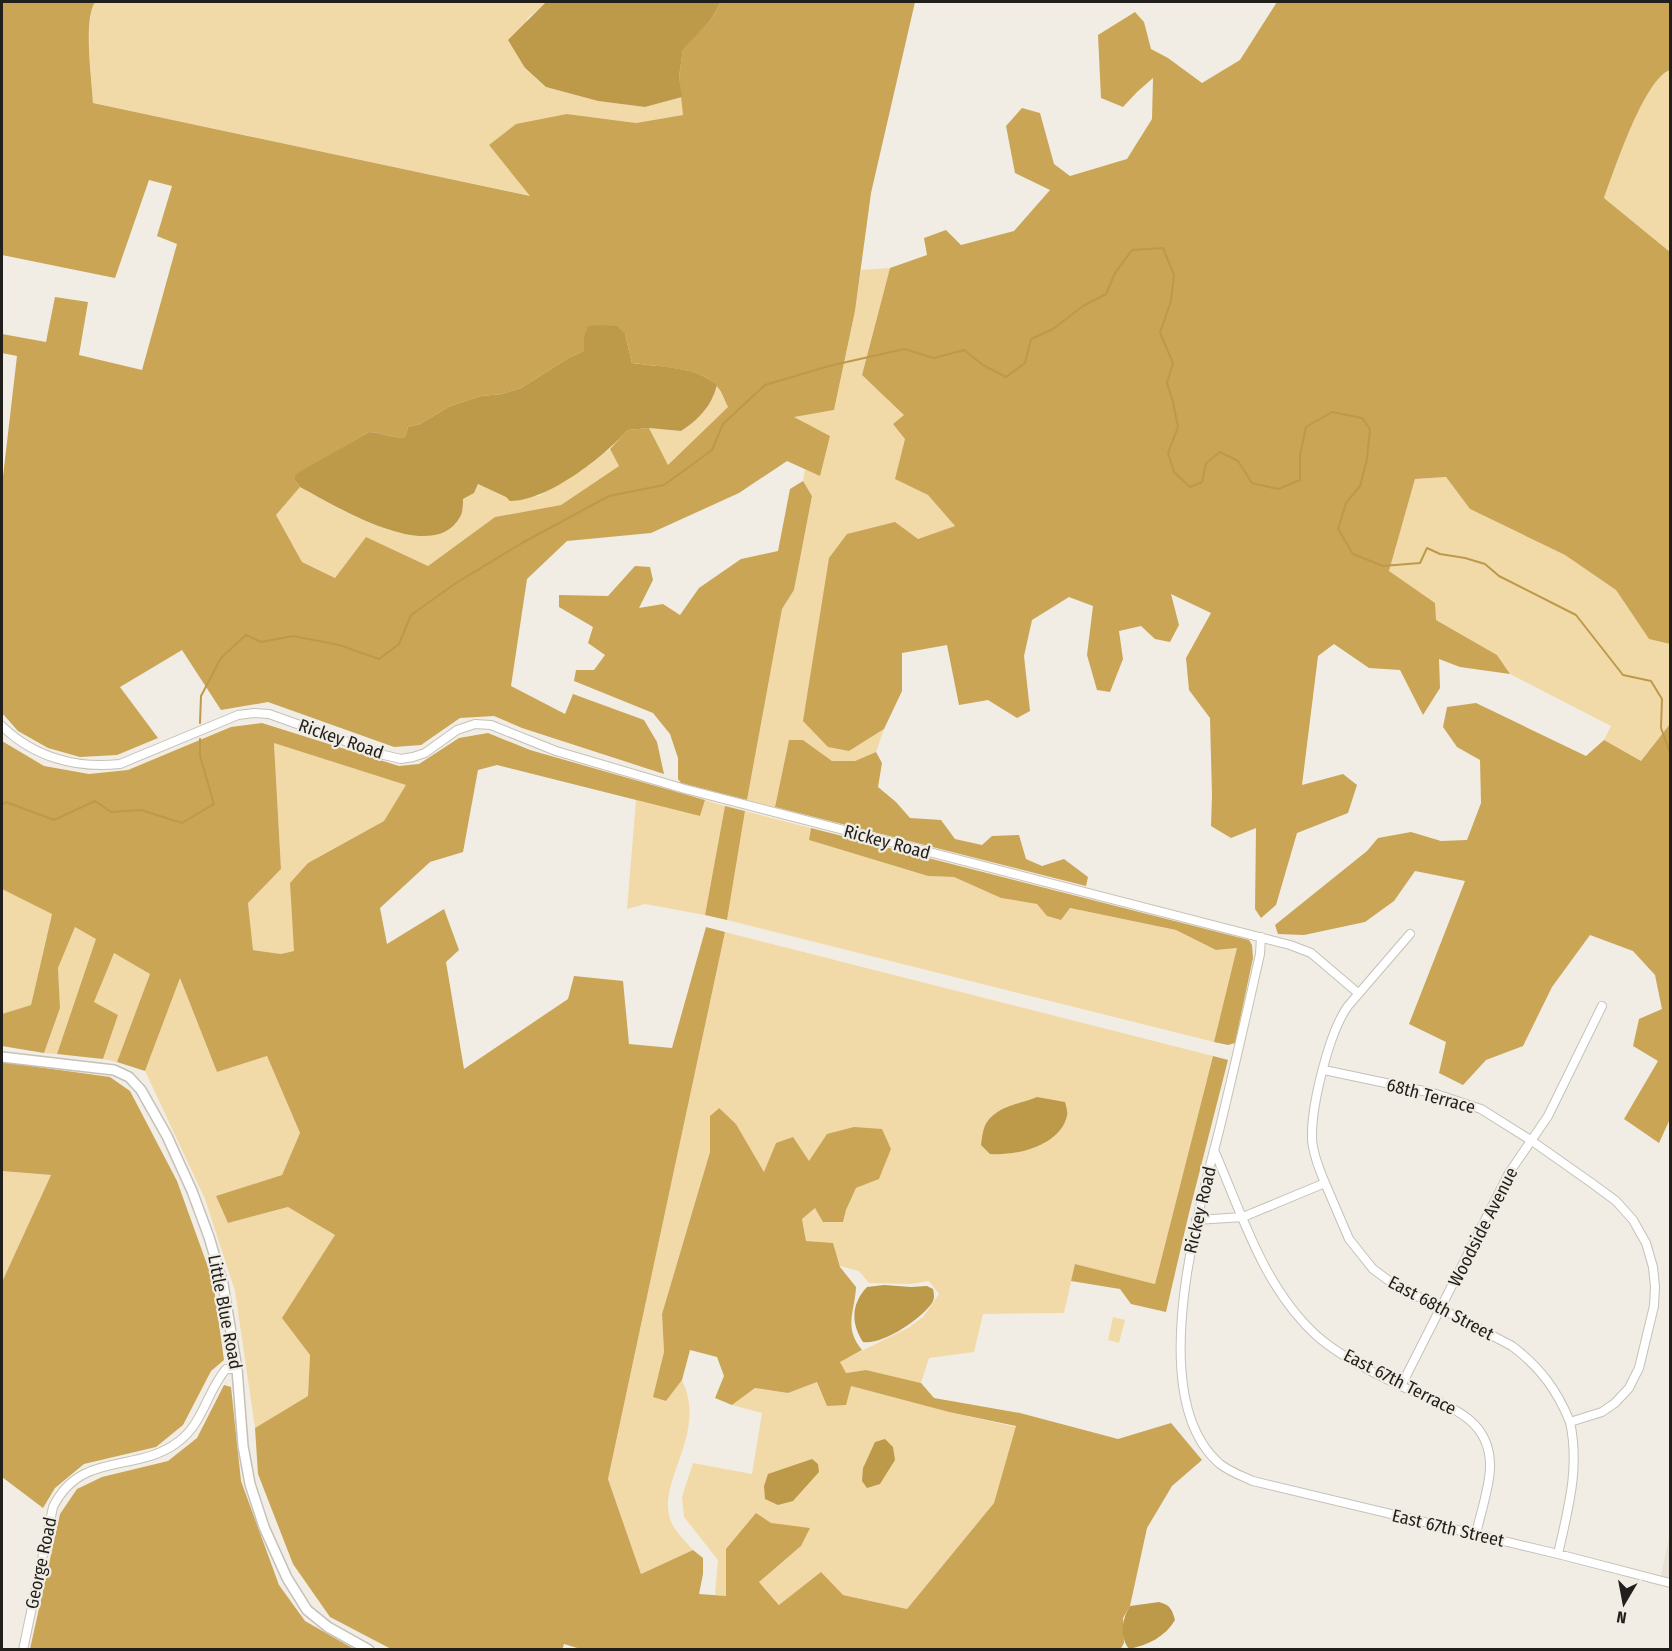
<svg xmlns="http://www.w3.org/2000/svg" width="1672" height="1651" font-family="'Fira Sans Condensed',sans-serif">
	<rect width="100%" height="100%" fill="#f1ede4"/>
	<path fill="#e9e2d2" d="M1670 1532V1578L1661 1576Z"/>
	<path fill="#f2daa8" d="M95 2H546L527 19 524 68 546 87 598 101 645 107 682 97 684 115 636 123 567 114 489 145 531 196 93 103C92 79 84 21 95 2Z
		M1670 70V252L1604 198C1614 171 1644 79 1670 70Z
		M890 268 862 375 905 415V439L896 479 928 495 955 526 918 539 849 751 884 729 876 752 855 761H832L803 740H789L775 807 747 800 782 609 794 590 812 496 803 481 805 469 819 475 830 436 793 417 834 410 855 311 861 270Z
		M717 385 728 407 668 466 649 428 681 431C698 420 712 406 717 385Z
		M610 449 619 466 561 505 495 517 428 566 366 537 335 578 302 562 276 515 300 487C333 505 433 567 460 517 463 513 463 504 463 499L474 493 478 484 506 497 539 496Z
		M1446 477 1470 509 1565 555 1616 590 1649 639 1670 644V724L1641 761 1604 740 1611 726 1510 674 1497 655 1436 620 1389 571 1415 479Z
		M274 742 407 785 384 821 308 863 295 951 281 954 253 950 248 903 281 869Z
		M636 800 700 816 705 800 725 806 705 915 645 904 627 909Z
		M745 811 811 828 809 840 928 876 954 877 1001 898 1038 904 1047 916 1061 920 1070 908 1176 930 1216 950 1238 948 1214 1042 727 920Z
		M2 889 52 913 31 1005 2 1014Z
		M75 927 97 939 57 1054 44 1053 60 1008 58 968Z
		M725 932 1213 1056 1155 1284 1075 1264 1064 1313 983 1314 974 1352 929 1358 921 1383 866 1370 846 1373 839 1362 908 1328 923 1317 939 1294 929 1281 911 1284 869 1283 859 1271 840 1266 832 1244 806 1241 802 1218 815 1208 843 1222 846 1210 856 1188 879 1179 891 1149 809 1161 764 1172 736 1124 718 1108 710 1116V1152L662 1314 664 1352 654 1396 666 1401 682 1380C709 1436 653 1483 672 1524 677 1533 686 1542 693 1550L641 1574 608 1479Z
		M113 952 150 974 117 1062 103 1059 118 1015 94 1002Z
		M180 977 217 1072 267 1056 300 1133 282 1175 217 1196 228 1223 288 1207 335 1235 283 1318 310 1355 308 1396 255 1428 235 1291 205 1199 145 1071Z
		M2 1171 51 1175 2 1282Z
		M1113 1317 1125 1320 1119 1343 1108 1340Z
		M817 1382 851 1386 949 1412 1016 1427 994 1503 907 1609 843 1595 780 1605 759 1582 801 1546 756 1513 726 1596 715 1595 718 1560 684 1517 682 1497 693 1463 752 1474 762 1413 732 1405 755 1388 788 1393Z"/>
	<path fill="#c9a555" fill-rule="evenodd" d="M2 2H95C83 21 92 79 93 103L530 196 489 145 516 124 567 114 636 123 683 115 679 77 683 48 710 21 721 2H915L871 193 855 311 834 410 794 417 830 436 820 476 787 461 739 493 651 533 567 541 527 579 511 686 565 714 573 694 644 720 657 742 664 774 522 728 494 716 460 718 421 745 394 747 268 702 221 710 182 650 120 687 158 738 117 755 80 757 48 748 18 731 2 713V485L17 356 2 353V334L46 342 55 297 88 302 79 355 142 370 177 244 157 236 172 186 149 180 115 278 2 255ZM625 334 632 363C654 366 699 368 714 383 721 389 724 399 728 407L668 465 649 428 628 430 610 449 619 466 561 505 495 517 428 566 366 537 335 578 302 562 276 515 300 487 295 480V475L369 432C381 432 393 439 405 437L408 427 420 424 450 406 481 396 502 394 521 388 570 357 584 351V337Z
		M1277 2H1670V70C1644 79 1614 171 1604 198L1670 252V644L1649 639 1616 590 1565 555 1470 509 1446 477 1415 479 1389 571 1435 603 1436 620 1497 655 1510 674 1460 667 1439 659 1440 688 1423 715 1400 670 1369 668 1334 644 1318 656 1302 785 1343 774 1357 785 1348 813 1297 833 1276 905 1261 918 1255 909 1256 828 1231 838 1211 826 1212 795 1210 718 1189 690 1186 658 1211 613 1171 594 1179 625 1170 642 1155 639 1141 626 1119 631 1123 659 1110 692 1097 690 1087 655 1093 606 1069 597 1032 620 1024 656 1030 711 1017 718 988 700 959 705 947 645 902 653V691L884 729 849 751 828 747 803 721 829 558 847 534 895 522 918 539 955 526 928 495 895 479 905 439 893 424 904 415 862 375 890 268 927 255 924 238 946 230 961 245 1014 231 1050 190 1015 173 1006 126 1022 108 1040 113 1054 164 1070 176 1127 159 1152 119 1153 78 1137 92 1123 107 1101 98 1098 35 1135 12 1144 22 1151 49 1168 58 1202 83 1240 60Z
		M803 481 812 496 794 590 782 609 747 800 681 783 678 779V758L670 734 653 713 574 681 576 670H594L605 655 588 643 593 627 559 607V595L608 596 635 566 650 567 653 580 639 608 663 604 680 615 699 588 741 559 778 551 790 489Z
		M1476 703 1586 756 1604 740 1641 761 1670 724V1119L1659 1143 1624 1119 1658 1061 1633 1046 1639 1019 1662 1009 1655 975 1633 951 1590 935 1552 987 1523 1046 1486 1060 1463 1085 1439 1073 1446 1042 1409 1024 1465 881 1415 871 1394 901 1365 922 1304 935 1278 934 1275 925 1367 851 1378 838 1411 832 1441 841 1467 840 1481 803 1480 760 1457 747 1443 727 1447 707Z
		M262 723 399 766 419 764 459 738 488 733 530 750 705 800 700 816 497 765 478 770 463 852 430 862 380 908 387 944 444 909 459 950 446 962 464 1069 568 999 574 976 623 981 629 1044 672 1048 706 927 725 932 608 1479 641 1574 693 1550 703 1558V1574L699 1594 726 1596V1549L756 1513 771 1523 810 1528 801 1546 759 1582 779 1605 821 1572 843 1595 907 1609 994 1503 1016 1426 949 1412 851 1386 846 1405 827 1406 817 1382 788 1393 755 1388 732 1405 715 1398 724 1376 717 1357 690 1350 682 1380 666 1401 653 1397 664 1352 662 1314 710 1152V1116L719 1108 736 1124 764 1172 776 1143 793 1137 809 1161 827 1134 854 1127 882 1129 891 1149 879 1179 856 1188 846 1210 843 1222H823L815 1208 802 1219 806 1241 833 1243 840 1267 856 1287C855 1312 843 1327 862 1350L840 1362 846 1373 866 1370 921 1383 934 1398 1020 1413 1118 1439 1171 1423 1202 1460 1172 1486 1147 1528 1130 1606 1123 1618 1124 1643 1120 1650H584L564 1644 562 1650H393L330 1617 293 1564 258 1474 255 1428 308 1396 310 1355 282 1318 335 1235 288 1207 228 1223 216 1196 282 1175 300 1133 267 1056 217 1072 180 978 145 1071 117 1062 150 974 114 953 94 1002 118 1015 103 1059 57 1054 96 939 75 927 58 968 60 1008 44 1053 2 1046V1014L31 1005 52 914 2 889V741L44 766 89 774 128 770 231 727ZM274 743 406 785 384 821 308 863 290 883 294 951 281 954 253 950 248 903 281 869Z
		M789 740H803L832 761H855L876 752 882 763 878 787 896 802 910 818 941 820 955 839 982 845 992 836 1019 835 1026 859 1042 866 1064 859 1088 877 1086 886 775 807Z
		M725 806 745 811 727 920 705 915Z
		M811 828 1249 940 1252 945 1253 958 1235 1043 1228 1045 1214 1042 1237 948 1216 950 1176 930 1070 908 1061 920 1047 916 1037 904 1001 898 954 877 928 876 809 840Z
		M1213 1056 1228 1060 1189 1213 1166 1312 1131 1304 1120 1289 1071 1281 1075 1264 1155 1284Z
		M2 1062 110 1077 130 1091 177 1181 213 1281 224 1360 211 1371 183 1425 156 1447 84 1464 55 1488 43 1508 2 1477V1282L51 1175 2 1171Z
		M224 1385 231 1387 241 1481 279 1585 305 1621 354 1649H30L60 1514 77 1489 102 1477 168 1461 197 1438Z"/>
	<path fill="#bd994a" d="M546 2H721L710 21 683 49 679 77 682 97 645 107 598 101 546 87 525 68 508 40Z
		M601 325 617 326 625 334 632 363C659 367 696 366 717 385 712 406 698 420 681 431L649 428 628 430C603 457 548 501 510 501L506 497 478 484 474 493 463 499C463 504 463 513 460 517 433 567 334 505 300 487L295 480V475L299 472 369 432C381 432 393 439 405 437L408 427 420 424 450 406 481 396 502 394 521 388 570 357 584 351V337L588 326Z
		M1037 1097 1065 1102C1066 1106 1068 1112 1067 1116 1060 1146 1016 1156 990 1154L981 1145C982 1138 983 1127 987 1122 998 1106 1020 1104 1037 1097Z
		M884 1285 911 1287 927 1286 933 1289C934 1294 935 1298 932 1303 921 1319 883 1345 863 1342 850 1322 852 1303 867 1287Z
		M885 1439 893 1447 895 1460 880 1484 867 1488 862 1481 863 1468 875 1442Z
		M812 1459 818 1464 819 1472 793 1501 778 1505 765 1499 764 1486 768 1474Z
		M1159 1602C1170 1605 1172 1609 1175 1620 1165 1637 1148 1645 1129 1649 1119 1636 1122 1619 1130 1606Z"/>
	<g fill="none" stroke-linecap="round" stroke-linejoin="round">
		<path stroke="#bd994a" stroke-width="2" d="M200 723 201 696 221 658 246 635 261 642 293 636 339 645 379 659 399 644 411 615 456 583 522 543 609 496 664 485 712 450 723 424 765 385 829 366 904 349 934 358 964 350 983 365 1006 377 1025 363 1031 339 1053 329 1083 306 1106 294 1115 273 1132 250 1163 248 1174 275 1171 301 1160 333 1173 363 1167 383 1173 402 1178 427 1168 453 1174 472 1190 487 1202 482 1206 463 1220 452 1238 461 1252 483 1278 489 1300 480V455L1306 427 1332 412 1362 418 1370 429 1367 459 1360 486 1346 503 1338 529 1353 554 1383 566 1420 563 1427 548 1440 554 1465 558 1485 564 1499 576 1576 615 1623 675 1651 681 1662 699 1661 728 1670 752
			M2 805 6 802 54 820 95 801 111 812 141 810 182 823 214 804 200 756V739"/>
		<g stroke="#c5c1b8" stroke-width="10">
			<path id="minor" d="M2 726C34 757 76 769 120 764L238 715 254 713 269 714 384 755 401 759 413 757 425 753 457 730 475 724 491 725 556 751 685 789 1290 945 1311 953 1358 993
				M1261 937 1260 954C1247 1012 1234 1069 1220 1127 1199 1210 1143 1398 1220 1464 1230 1472 1242 1476 1253 1481L1558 1554 1670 1583
				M1324 1070 1433 1093 1481 1109 1532 1141 1593 1184 1616 1201 1633 1220 1646 1243 1653 1267 1655 1287 1654 1306 1639 1368 1629 1388 1615 1403 1602 1412 1570 1422C1580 1468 1568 1509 1558 1554
				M1214 1150C1242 1214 1263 1287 1317 1336 1340 1356 1371 1372 1399 1385 1437 1404 1491 1412 1490 1467 1490 1486 1480 1515 1476 1534
				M1325 1183 1349 1239 1373 1269 1392 1283 1512 1346C1540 1367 1557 1390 1570 1422
				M1196 1220 1243 1217 1325 1183C1319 1169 1313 1154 1312 1139 1311 1106 1329 1032 1348 1006L1410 934
				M1401 1386 1509 1173 1548 1116 1602 1006
				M23 1650 53 1507C81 1450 136 1474 178 1442 203 1424 207 1391 226 1369H237"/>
		</g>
		<g stroke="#c5c1b8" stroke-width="12">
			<path id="tertiary" d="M2 1057 114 1070 129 1077 141 1090 167 1136 192 1191 209 1237 223 1284 237 1369 243 1446 250 1484 264 1527 287 1578 307 1610 328 1627 369 1650"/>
		</g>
		<use href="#minor" stroke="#fff" stroke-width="8"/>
		<use href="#tertiary" stroke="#fff" stroke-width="9"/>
	</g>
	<g text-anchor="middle" stroke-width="4.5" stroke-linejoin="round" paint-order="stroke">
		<g font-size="18" fill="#201f1c" stroke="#f1ede4">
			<text transform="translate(341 739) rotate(19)" y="6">Rickey Road</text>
			<text transform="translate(887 842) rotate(15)" y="6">Rickey Road</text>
			<text transform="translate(1431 1096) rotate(15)" y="6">68th Terrace</text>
			<text transform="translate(1200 1210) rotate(-77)" y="6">Rickey Road</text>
			<text transform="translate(1483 1227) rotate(-63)" y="6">Woodside Avenue</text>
			<text transform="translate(1441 1308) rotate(28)" y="6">East 68th Street</text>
			<text transform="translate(225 1312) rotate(79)" y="6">Little Blue Road</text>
			<text transform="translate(1400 1382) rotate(27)" y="6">East 67th Terrace</text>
			<text transform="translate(1448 1528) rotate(13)" y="6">East 67th Street</text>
			<text transform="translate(41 1563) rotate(-78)" y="6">George Road</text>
		</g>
	</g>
	<rect width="1672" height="1651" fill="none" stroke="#201f1c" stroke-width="6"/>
	<g transform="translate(1624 1603) rotate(190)" stroke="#f1ede4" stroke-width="4.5" paint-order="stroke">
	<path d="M0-4.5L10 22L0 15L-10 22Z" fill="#201f1c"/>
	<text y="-9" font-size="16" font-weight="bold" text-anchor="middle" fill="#201f1c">N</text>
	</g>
</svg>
